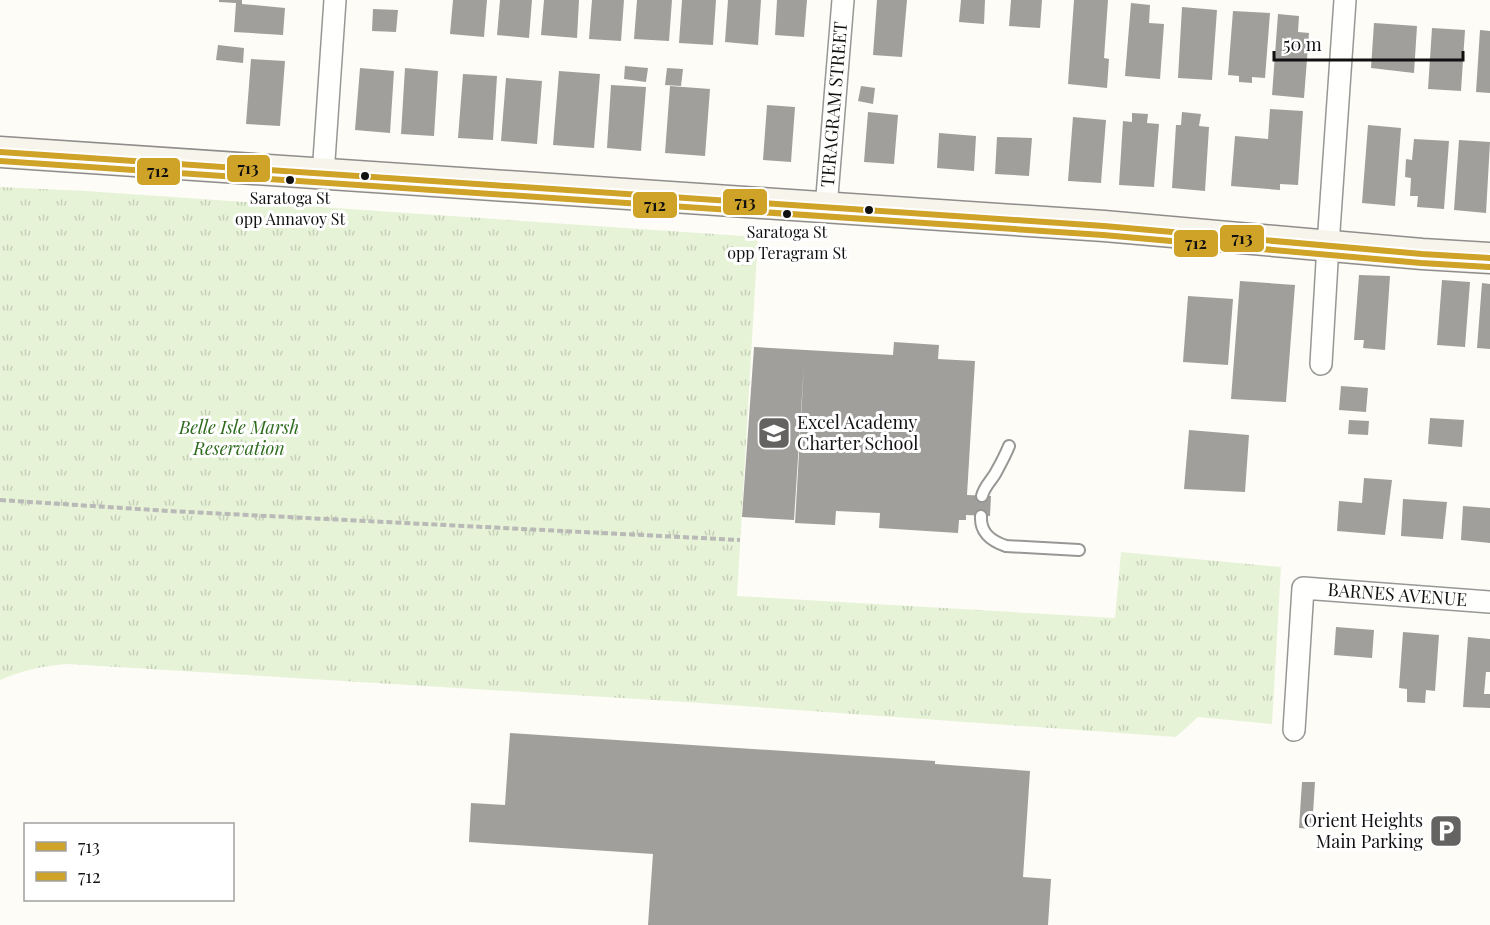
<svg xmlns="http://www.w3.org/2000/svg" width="1490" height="925" font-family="'Playfair Display',serif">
	<defs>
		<pattern id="park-tufts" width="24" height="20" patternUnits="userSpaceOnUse" patternTransform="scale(1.5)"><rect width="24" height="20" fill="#e7f3d7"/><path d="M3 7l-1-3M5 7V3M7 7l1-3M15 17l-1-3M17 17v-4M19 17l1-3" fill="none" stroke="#c5cfb8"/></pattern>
	</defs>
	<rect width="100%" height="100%" fill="#fdfcf7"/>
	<path fill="url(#park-tufts)" d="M0 187 86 191 758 237 737 596 1115 618 1121 552 1281 567 1272 724 1198 717 1176 737 686 702 68 664C42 666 24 670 0 680Z"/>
	<path fill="#a19f9c" d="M219 0H242V4L285 8 283 35 234 32 236 3 219 2Z
		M453 0H487L484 37 450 34Z
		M500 0H532L529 38 497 35Z
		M544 0H579L577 38 541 35Z
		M592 0H624L621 41 589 39Z
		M637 0H672L669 41 634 39Z
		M682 0H716L713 45 679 43Z
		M728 0H761L758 45 725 42Z
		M777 0H807L804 37 775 35Z
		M877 0H907L902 57 873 55Z
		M961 0H985L984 24 959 22Z
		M1011 0H1042L1040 28 1009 26Z
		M1074 0H1108L1104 58 1109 59 1107 88 1068 84Z
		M1131 3 1150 5 1149 23 1164 24 1160 79 1125 76Z
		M1182 7 1217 10 1212 80 1178 78Z
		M373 9 398 10 396 32 372 31Z
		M1233 11 1270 13 1265 78 1252 77V83L1239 82V76L1228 75Z
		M1278 14 1299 16 1298 32 1309 33 1304 98 1272 95Z
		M1374 23 1417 26 1414 73 1371 68Z
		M1432 28 1465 30 1461 91 1428 89Z
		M1480 30 1490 31V93L1476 92Z
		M218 45 244 48 243 63 216 60Z
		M251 59 285 61 280 126 246 124Z
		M625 66 648 68 646 82 624 79Z
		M360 68 394 71 390 133 355 130Z
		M405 68 438 71 434 136 401 134Z
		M667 68 683 69 681 86 665 85Z
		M559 71 600 74 594 148 553 145Z
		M463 74 497 76 493 140 458 138Z
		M506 78 542 81 537 144 501 141Z
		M611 85 646 87 641 151 607 148Z
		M670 86 710 89 705 156 665 153Z
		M861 86 875 88 873 104 858 101Z
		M767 105 795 107 791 162 763 160Z
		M1270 109 1303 111 1298 185 1280 184V190L1231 186 1235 136 1268 139Z
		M868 112 898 115 894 164 864 162Z
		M1182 112 1201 114 1199 126 1209 127 1205 191 1172 188 1176 125H1181Z
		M1132 113 1148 114 1147 123 1159 124 1154 187 1119 185 1123 121 1132 122Z
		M1073 117 1106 120 1101 183 1068 181Z
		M1368 125 1401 128 1395 206 1362 203Z
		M939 133 976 136 974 171 937 168Z
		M997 137 1032 138 1029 176 995 174Z
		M1414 139 1449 141 1444 209 1417 207 1418 196H1410L1411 178 1405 177 1406 159 1412 160Z
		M1459 140 1490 142 1486 213 1454 210Z
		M1359 275 1390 276 1385 350 1363 348 1364 340H1354Z
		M1442 280 1470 282 1465 347 1437 345Z
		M1240 281 1295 285 1286 402 1231 399Z
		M1482 283 1490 284V349L1477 348Z
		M1188 296 1233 299 1228 365 1183 362Z
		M894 342 939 345 938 359 975 361 967 495 991 496 990 516 966 515V520H959L958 533 879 528 880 513 836 511 835 525 795 523 804 365 794 520 742 517 754 347 893 355Z
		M1341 386 1368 388 1366 412 1339 410Z
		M1430 418 1464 420 1462 447 1428 444Z
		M1349 420 1369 421 1368 435 1348 434Z
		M1189 430 1249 435 1245 492 1184 489Z
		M1364 478 1392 480 1385 535 1337 531 1339 501 1362 503Z
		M1403 499 1447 502 1443 539 1401 536Z
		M1463 506 1490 508V543L1461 540Z
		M1336 627 1374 630 1372 658 1334 655Z
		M1403 632 1439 635 1435 691 1426 690 1425 703 1407 702V689L1399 688Z
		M1468 637 1490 639V672H1486L1484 694H1490V708L1463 707Z
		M510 733 935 761V764L1030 771 1023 877 1051 879 1048 925H648L653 854 469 842 471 803 505 805Z
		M1302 782H1315L1312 829 1299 828Z"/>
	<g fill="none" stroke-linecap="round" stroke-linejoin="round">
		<g stroke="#979795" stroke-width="14">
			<path id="lane" d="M982 496C984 487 990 482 995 474 1000 465 1005 456 1009 446
				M981 516C980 533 991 541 1006 546L1079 550"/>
		</g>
		<g stroke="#979795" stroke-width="24">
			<g id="street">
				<path d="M323 175 335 0"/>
				<path id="s1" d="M826 208 843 0"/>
				<path d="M1321 364 1328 245 1345 0"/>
				<path id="s2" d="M1294 730 1303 588 1490 602"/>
			</g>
		</g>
		<g stroke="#8e8d8b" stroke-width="33">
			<path id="secondary" d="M0 152 1104 226 1422 254 1490 258"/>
		</g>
		<path stroke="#b9b9b8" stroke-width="4" stroke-dasharray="6 3" stroke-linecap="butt" d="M0 500 169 511 740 540"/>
		<use href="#lane" stroke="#fffffe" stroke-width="10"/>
		<use href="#street" stroke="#fffffe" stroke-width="21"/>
		<use href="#secondary" stroke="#f6f4eb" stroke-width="30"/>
		<g stroke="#fff" stroke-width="10">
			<path id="bus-1" d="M0 152 1104 226 1422 254 1490 258"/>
		</g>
		<g stroke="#fff" stroke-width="10">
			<path id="bus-2" d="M0 161 1103 235 1421 263 1489 267"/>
		</g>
		<use href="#bus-1" stroke="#cfa327" stroke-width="6"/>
		<use href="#bus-2" stroke="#cfa327" stroke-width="6"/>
	</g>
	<defs>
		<g id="school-square" transform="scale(1.725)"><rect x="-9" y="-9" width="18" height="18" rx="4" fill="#646362" stroke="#fff"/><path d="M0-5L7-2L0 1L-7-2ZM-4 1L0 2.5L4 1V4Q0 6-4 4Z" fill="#fff"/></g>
		<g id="parking-square" transform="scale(1.725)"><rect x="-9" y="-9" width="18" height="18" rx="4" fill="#646362" stroke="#fff"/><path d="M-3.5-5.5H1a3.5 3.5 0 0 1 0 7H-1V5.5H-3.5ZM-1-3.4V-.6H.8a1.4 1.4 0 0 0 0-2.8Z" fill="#fff"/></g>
	</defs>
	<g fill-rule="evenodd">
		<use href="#school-square" x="774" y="433"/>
		<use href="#parking-square" x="1446" y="831"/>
	</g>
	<g fill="#111" stroke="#fff" stroke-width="2">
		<circle cx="365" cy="176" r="5"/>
		<circle cx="290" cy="180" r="5"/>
		<circle cx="869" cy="210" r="5"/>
		<circle cx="787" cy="214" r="5"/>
	</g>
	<g text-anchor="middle" stroke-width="6" stroke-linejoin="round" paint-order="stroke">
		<g font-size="16" fill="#111" stroke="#fff">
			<text x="290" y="204">Saratoga St<tspan x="290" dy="21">opp Annavoy St</tspan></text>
			<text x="787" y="238">Saratoga St<tspan x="787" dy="21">opp Teragram St</tspan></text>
		</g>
		<g font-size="18" fill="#111" stroke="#fff">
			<text dy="6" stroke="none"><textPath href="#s1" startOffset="104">TERAGRAM STREET</textPath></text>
			<text dy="6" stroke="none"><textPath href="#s2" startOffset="237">BARNES AVENUE</textPath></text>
		</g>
		<g font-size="18" fill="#111" stroke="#fff" text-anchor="start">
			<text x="797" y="429">Excel Academy<tspan x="797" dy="21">Charter School</tspan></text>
			<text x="1423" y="827" text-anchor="end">Orient Heights<tspan x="1423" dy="21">Main Parking</tspan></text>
		</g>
		<g font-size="18" font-style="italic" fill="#2f6b1f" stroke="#fff">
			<text x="239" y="434">Belle Isle Marsh<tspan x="239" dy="21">Reservation</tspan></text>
		</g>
	</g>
	<g stroke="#fff" stroke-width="2">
		<rect x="226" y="154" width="45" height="29" rx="6" fill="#cfa327"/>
		<rect x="136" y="157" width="45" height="29" rx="6" fill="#cfa327"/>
		<rect x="722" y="188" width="46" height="28" rx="6" fill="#cfa327"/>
		<rect x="632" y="191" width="46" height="28" rx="6" fill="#cfa327"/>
		<rect x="1219" y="224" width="46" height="29" rx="6" fill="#cfa327"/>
		<rect x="1173" y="229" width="46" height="29" rx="6" fill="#cfa327"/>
	</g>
	<g font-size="16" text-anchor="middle" font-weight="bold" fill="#111">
		<text x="248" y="174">713</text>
		<text x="158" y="177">712</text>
		<text x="745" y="208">713</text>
		<text x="655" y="211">712</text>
		<text x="1242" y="244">713</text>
		<text x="1196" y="249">712</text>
	</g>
	<rect x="24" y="823" width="210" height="78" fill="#ffffff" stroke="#a0a0a0" stroke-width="1.5"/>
	<rect x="36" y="842" width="30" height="9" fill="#cfa327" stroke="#a0a0a0" stroke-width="1.5"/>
	<text x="78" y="853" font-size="18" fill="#111111">713</text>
	<rect x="36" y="872" width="30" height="9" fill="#cfa327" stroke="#a0a0a0" stroke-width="1.5"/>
	<text x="78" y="883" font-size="18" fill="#111111">712</text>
	<path d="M1274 51v9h189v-9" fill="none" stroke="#111111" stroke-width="3"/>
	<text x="1283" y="51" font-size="18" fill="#111111" stroke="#ffffff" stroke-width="4.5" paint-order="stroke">50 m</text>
</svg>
